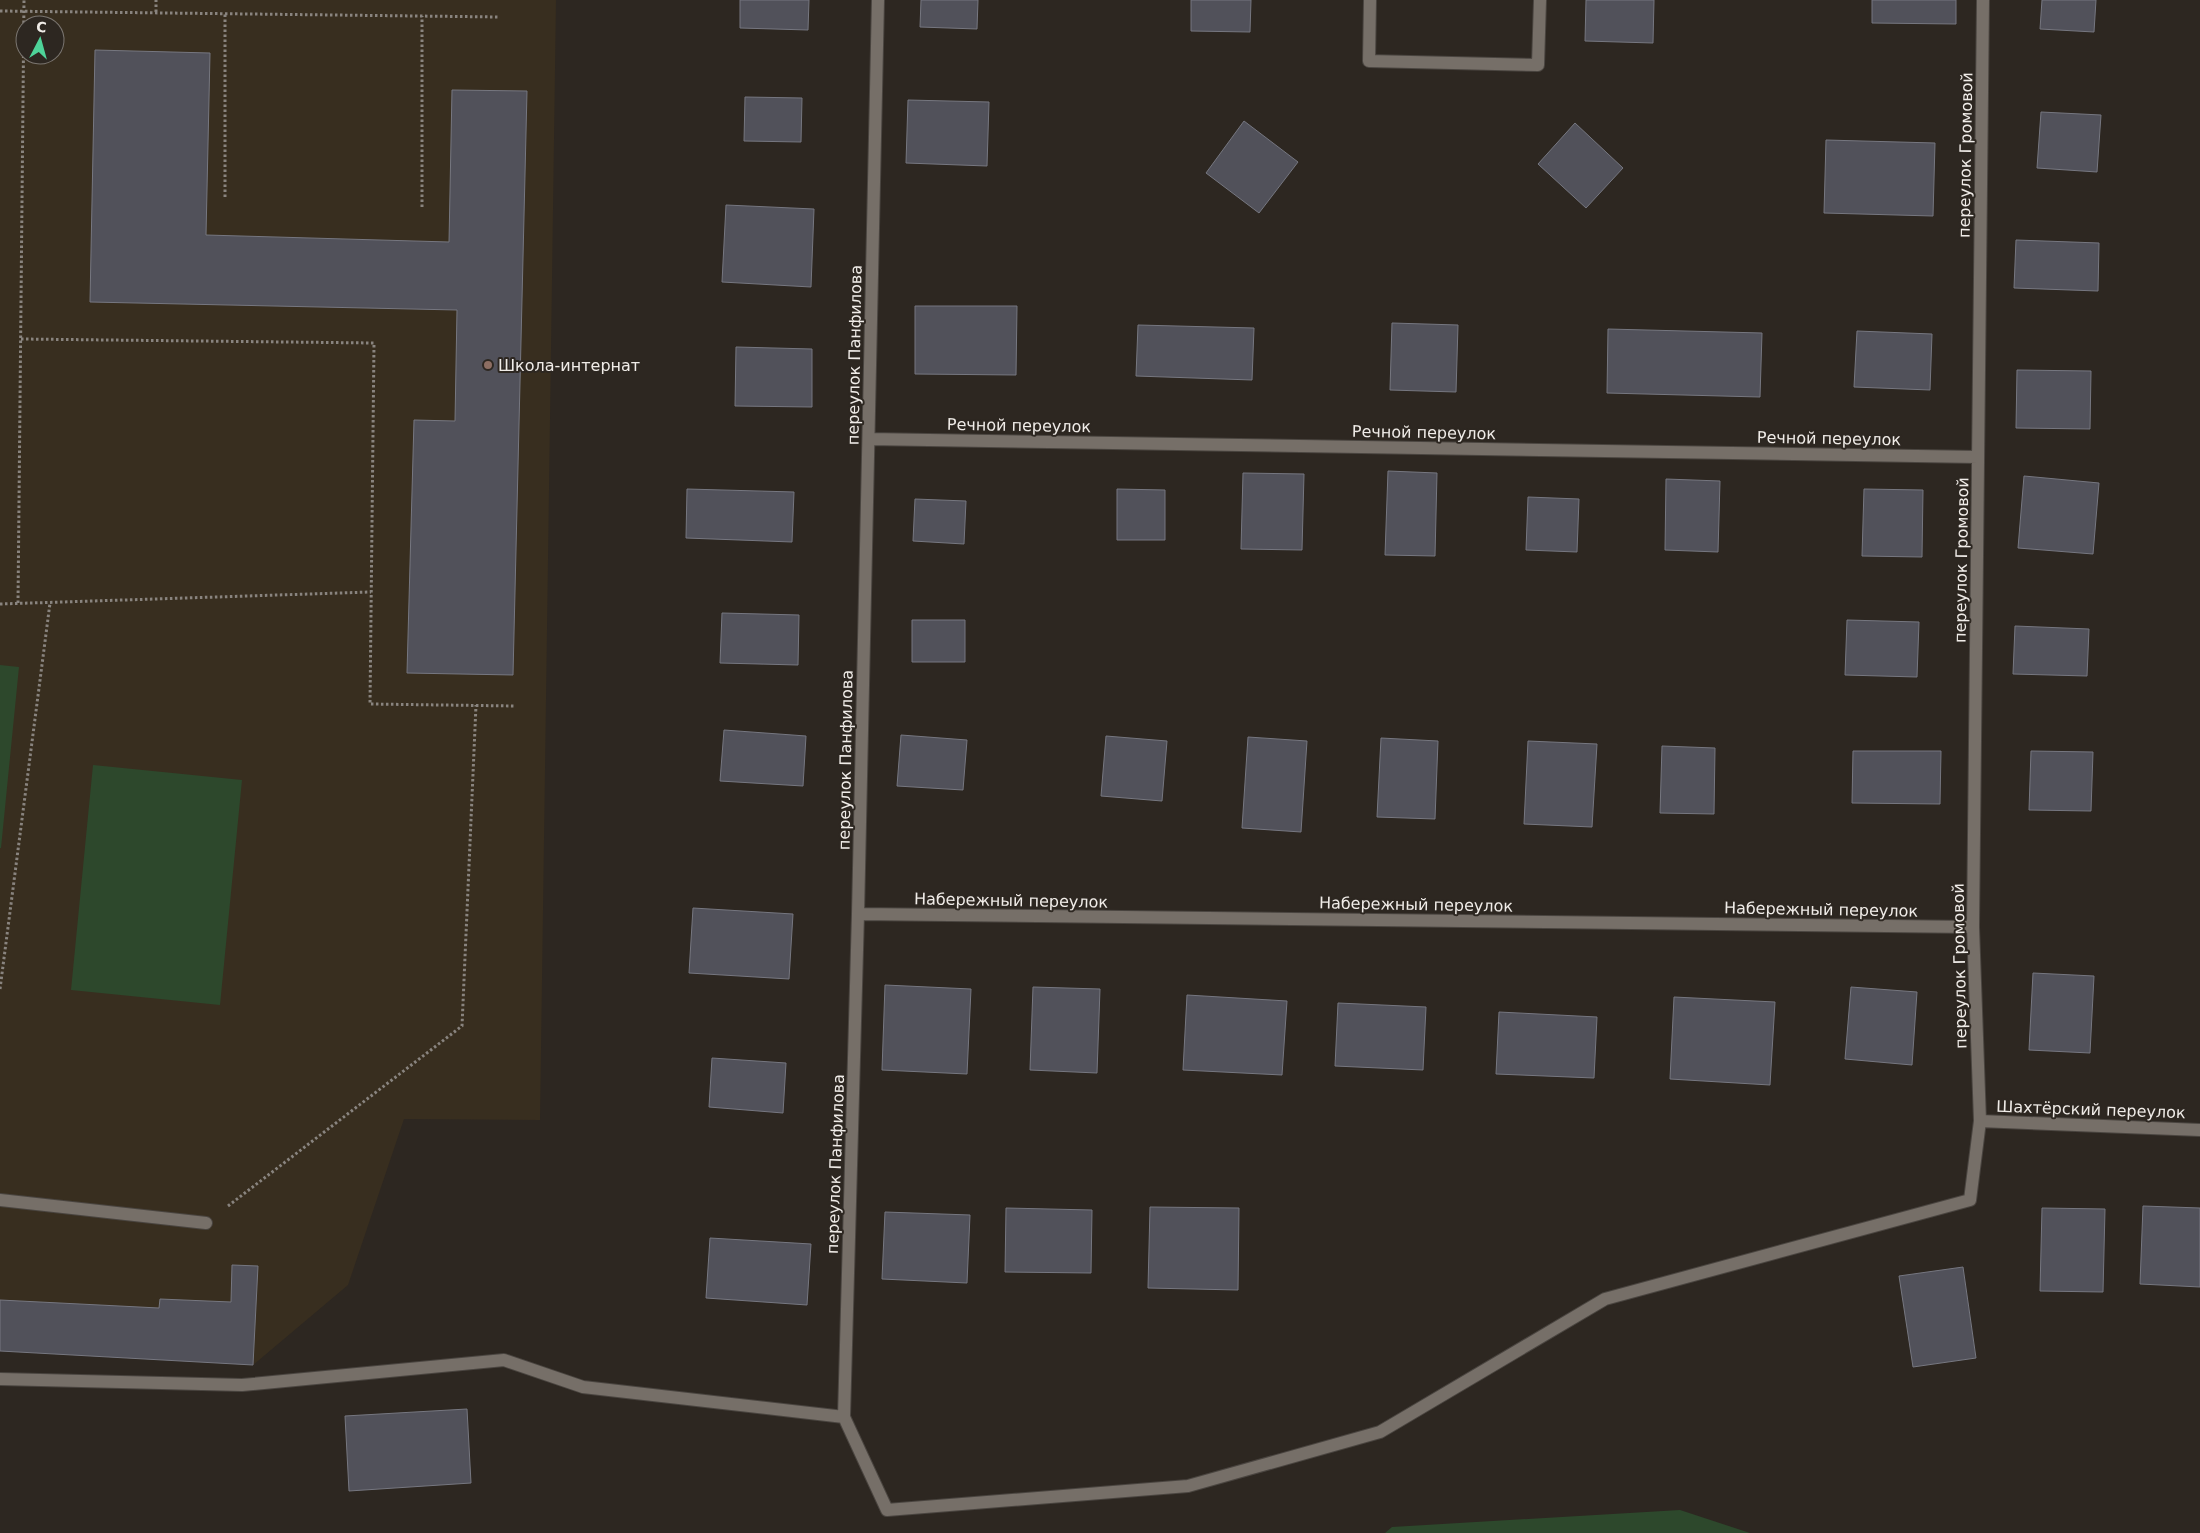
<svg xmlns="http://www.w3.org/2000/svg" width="2200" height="1533" font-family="'DejaVu Sans',sans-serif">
	<rect width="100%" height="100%" fill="#2d2721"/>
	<path fill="#382e1f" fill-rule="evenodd" d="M0 0H556L540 1120 404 1119 348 1285 253 1365 0 1351ZM25 25H55V55H25Z"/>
	<path fill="#2d482c" d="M0 665 19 667 1 848H0Z
		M93 765 242 780 220 1005 71 990Z
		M1680 1510 1750 1533H1385L1392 1527Z"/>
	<path fill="#51515a" stroke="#767780" d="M740 0H809L808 30 740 28Z
		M921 0H978L977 29 920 27Z
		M1191 0H1251L1250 32 1191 31Z
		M1586 0H1654L1653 43 1585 41Z
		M1872 0H1956V24L1872 23Z
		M2042 0H2096L2094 32 2040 29Z
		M95 50 210 53 206 235 449 242 452 90 527 91 513 675 407 673 414 420 455 421 457 310 90 302Z
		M745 97 802 98 801 142 744 141Z
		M908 100 989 102 987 166 906 163Z
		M2041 112 2101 115 2097 172 2037 168Z
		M1244 121 1298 162 1259 213 1206 173Z
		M1575 123 1623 168 1586 208 1538 164Z
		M1826 140 1935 143 1933 216 1824 213Z
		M726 205 814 209 811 287 722 282Z
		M2016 240 2099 243 2098 291 2014 288Z
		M915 306H1017L1016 375 915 374Z
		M1392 323 1458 325 1456 392 1390 390Z
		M1138 325 1254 328 1252 380 1136 376Z
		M1608 329 1762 333 1760 397 1607 393Z
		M1857 331 1932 334 1930 390 1854 387Z
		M736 347 812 349V407L735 406Z
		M2017 370 2091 371 2090 429 2016 428Z
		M1388 471 1437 473 1435 556 1385 555Z
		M1243 473 1304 474 1302 550 1241 549Z
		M2024 476 2099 483 2093 554 2018 548Z
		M1666 479 1720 481 1718 552 1665 550Z
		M687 489 794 492 792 542 686 538Z
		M1117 489 1165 490V540H1117Z
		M1864 489 1923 490 1922 557 1862 556Z
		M1528 497 1579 499 1577 552 1526 550Z
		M915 499 966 501 964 544 913 541Z
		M722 613 799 615 798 665 720 663Z
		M912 620H965V662H912Z
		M1847 620 1919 622 1917 677 1845 675Z
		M2015 626 2089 629 2087 676 2013 674Z
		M724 730 806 736 803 786 720 781Z
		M901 735 967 740 963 790 897 786Z
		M1106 736 1167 741 1162 801 1101 796Z
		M1248 737 1307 741 1301 832 1242 828Z
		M1381 738 1438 741 1435 819 1377 817Z
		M1528 741 1597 744 1592 827 1524 824Z
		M1662 746 1715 748 1714 814 1660 813Z
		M1853 751H1941L1940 804 1852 803Z
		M2031 751 2093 752 2091 811 2029 810Z
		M693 908 793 914 789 979 689 973Z
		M2033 973 2094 976 2090 1053 2029 1050Z
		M885 985 971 989 967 1074 882 1070Z
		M1033 987 1100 989 1097 1073 1030 1070Z
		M1851 987 1917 992 1912 1065 1845 1059Z
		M1187 995 1287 1001 1282 1075 1183 1070Z
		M1674 997 1775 1002 1770 1085 1670 1079Z
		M1338 1003 1426 1007 1423 1070 1335 1066Z
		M1499 1012 1597 1017 1594 1078 1496 1074Z
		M712 1058 786 1063 783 1113 709 1107Z
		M2143 1206 2200 1208V1287L2140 1284Z
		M1150 1207 1239 1208 1238 1290 1148 1288Z
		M1006 1208 1092 1210 1091 1273 1005 1272Z
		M2042 1208 2105 1209 2103 1292 2040 1291Z
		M885 1212 970 1215 967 1283 882 1279Z
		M710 1238 811 1244 807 1305 706 1298Z
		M232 1265 258 1266 253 1365 0 1351V1300L159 1308 160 1299 231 1302Z
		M1963 1267 1976 1358 1913 1367 1899 1276Z
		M467 1409 471 1483 349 1491 345 1416Z"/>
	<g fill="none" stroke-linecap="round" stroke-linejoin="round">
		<g stroke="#4a4540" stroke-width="14">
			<path id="service" d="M878 0 858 914 844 1417 887 1510 1188 1486 1380 1432 1605 1299 1970 1200 1980 1121 1973 927 1983 0
				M1370 0 1369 61 1538 65 1540 0
				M869 439 1978 457
				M858 914 1973 927
				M1980 1121 2200 1130
				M0 1200 206 1223
				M0 1379 242 1385 504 1360 583 1387 844 1417"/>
		</g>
		<path stroke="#89847f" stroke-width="3" stroke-dasharray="2.5 2.5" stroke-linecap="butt" d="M0 11 500 17
			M156 12V0
			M225 197V13
			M422 207V16
			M21 339 374 343 370 704 515 706
			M18 603 24 0
			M0 604 371 592
			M0 989 50 603
			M228 1206 462 1026 476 705"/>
		<use href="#service" stroke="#766f68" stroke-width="12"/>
	</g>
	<circle fill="#8d6e63" stroke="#2d2721" stroke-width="2" cx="488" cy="365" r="5"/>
	<g text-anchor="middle" stroke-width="4" stroke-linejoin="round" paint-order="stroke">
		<g font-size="16" fill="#f0ece8" stroke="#2d2721">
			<text transform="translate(1965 155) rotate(-89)" y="6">переулок Громовой</text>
			<text transform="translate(854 355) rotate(-89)" y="6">переулок Панфилова</text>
			<text transform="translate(1019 425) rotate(1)" y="6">Речной переулок</text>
			<text transform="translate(1424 432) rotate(1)" y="6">Речной переулок</text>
			<text transform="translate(1829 438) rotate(1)" y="6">Речной переулок</text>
			<text transform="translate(1961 560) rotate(-89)" y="6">переулок Громовой</text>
			<text transform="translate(845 760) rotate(-89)" y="6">переулок Панфилова</text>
			<text transform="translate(1011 900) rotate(1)" y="6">Набережный переулок</text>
			<text transform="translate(1416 904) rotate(1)" y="6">Набережный переулок</text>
			<text transform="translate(1821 909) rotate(1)" y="6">Набережный переулок</text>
			<text transform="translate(1959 966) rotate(-91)" y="6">переулок Громовой</text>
			<text transform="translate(2091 1109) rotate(2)" y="6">Шахтёрский переулок</text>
			<text transform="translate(835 1164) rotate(-88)" y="6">переулок Панфилова</text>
		</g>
		<g font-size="16" fill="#f0ece8" stroke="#2d2721" text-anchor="start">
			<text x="498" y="371">Школа-интернат</text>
		</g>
	</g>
	<g transform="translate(40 40) rotate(6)"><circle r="24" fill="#2d2721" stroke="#7b7671"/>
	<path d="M0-4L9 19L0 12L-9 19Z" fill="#4ed399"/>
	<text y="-8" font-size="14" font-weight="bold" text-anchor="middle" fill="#f0ece8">С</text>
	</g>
</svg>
